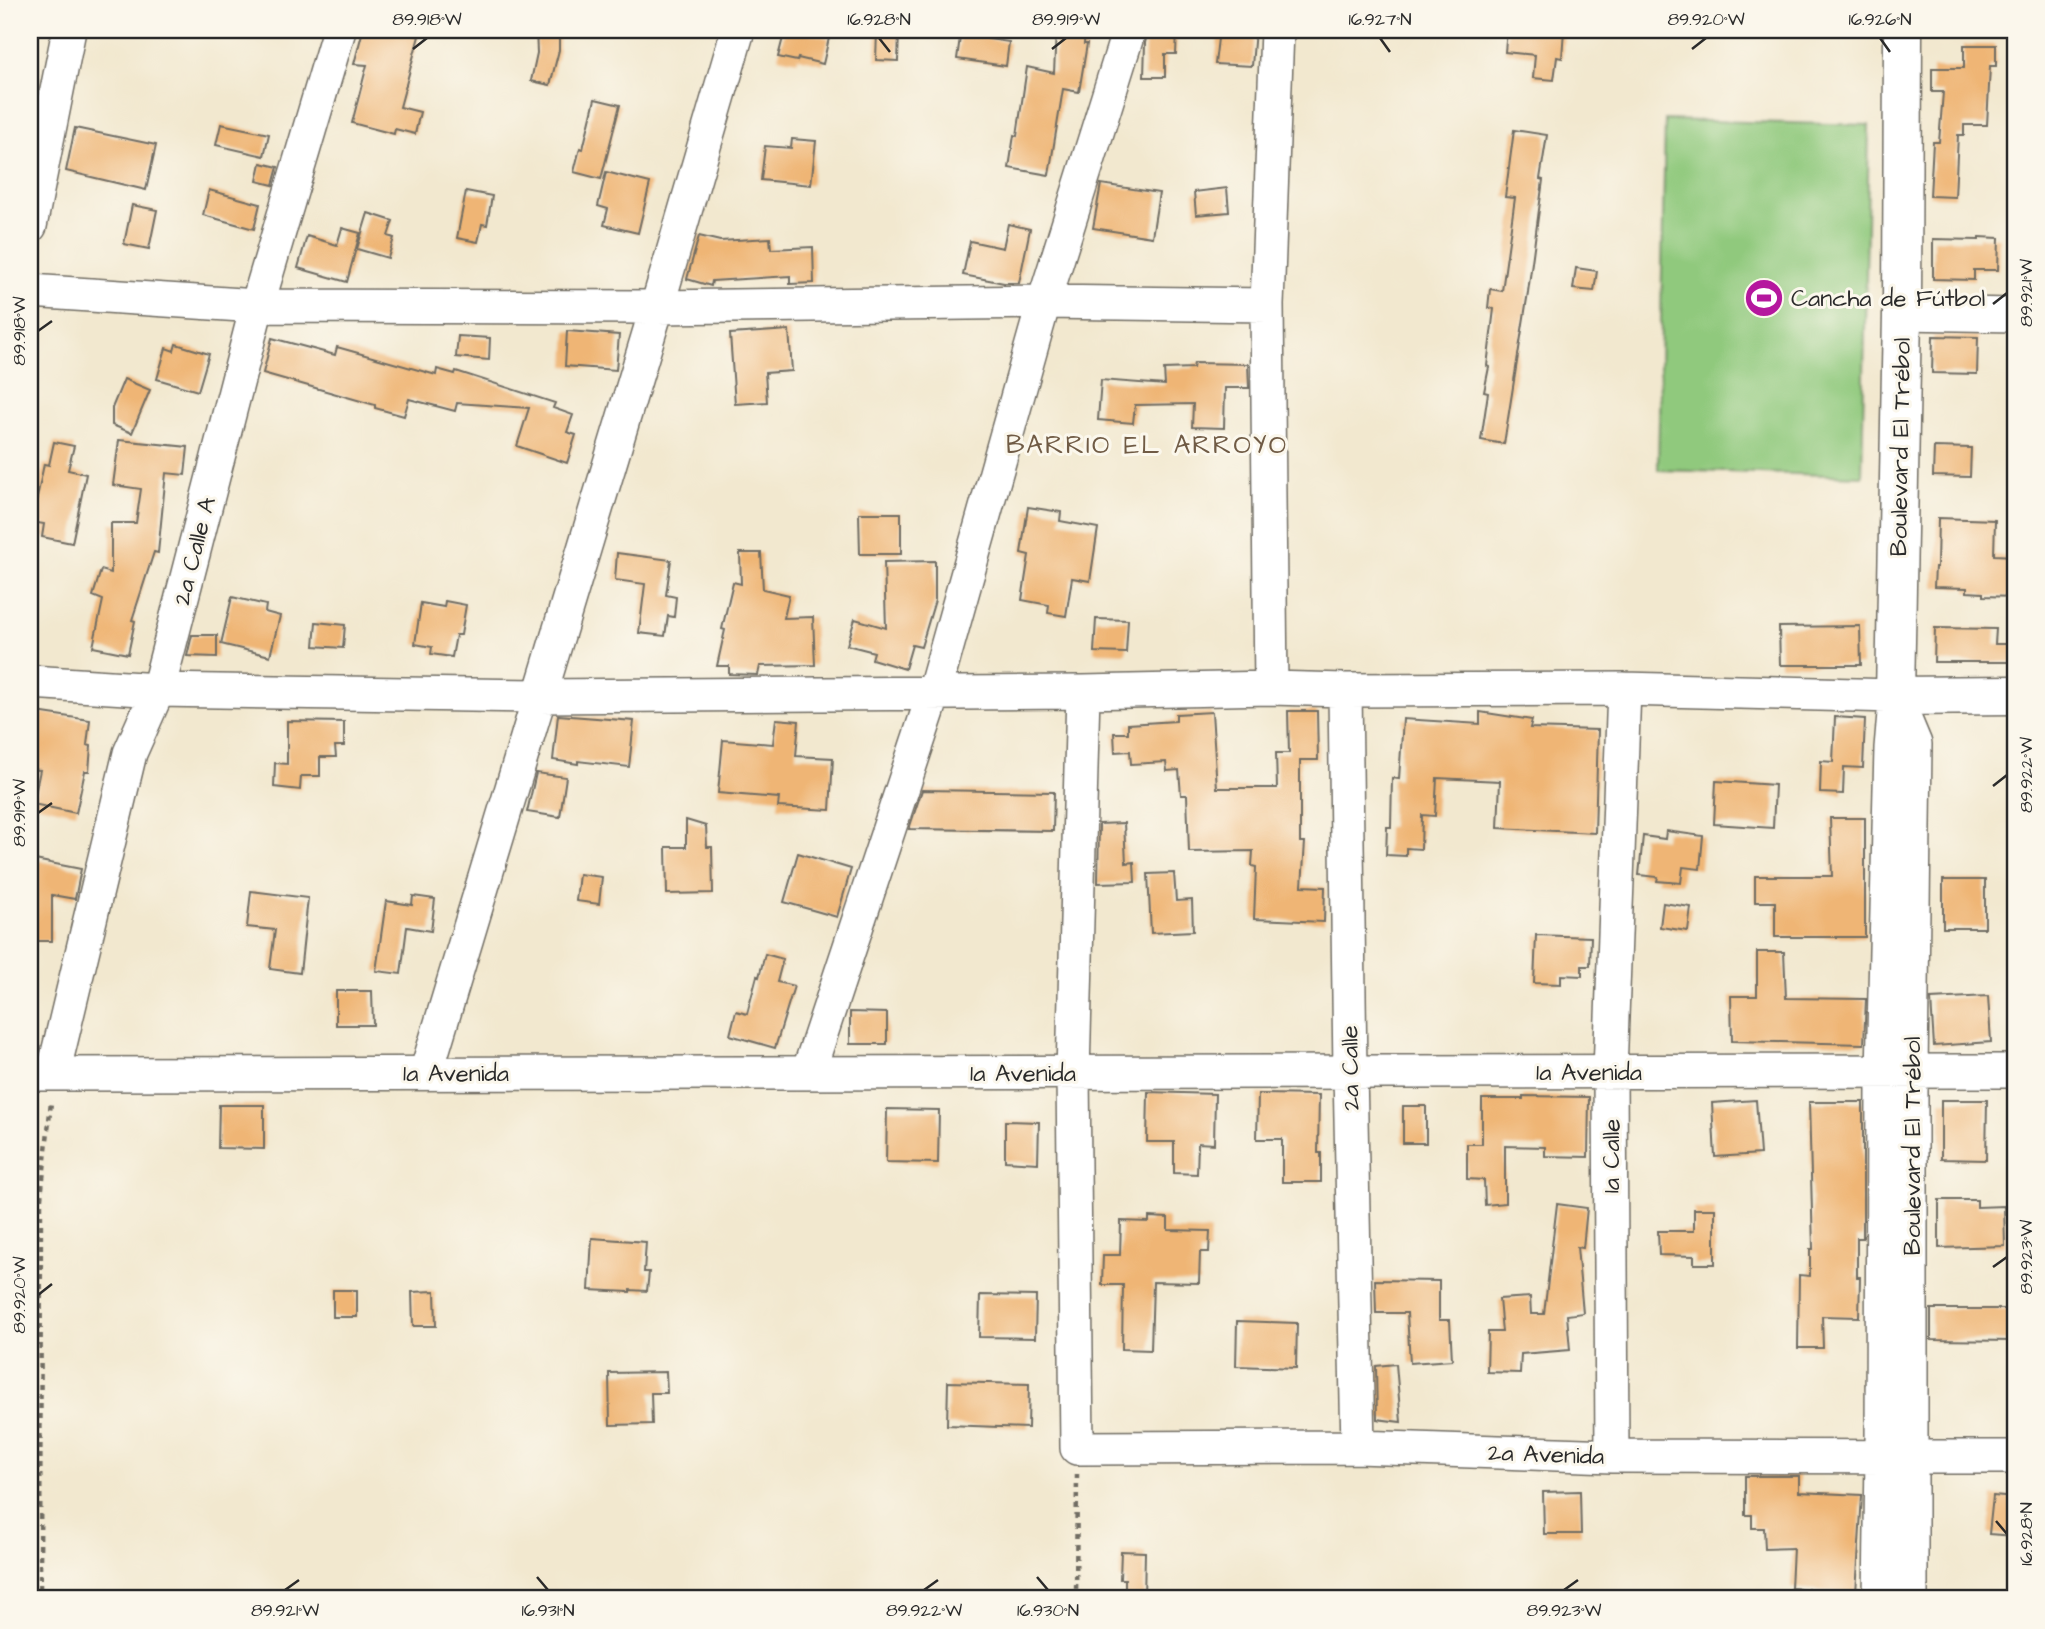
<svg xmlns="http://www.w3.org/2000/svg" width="2045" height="1629" font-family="'Architects Daughter',sans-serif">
	<rect width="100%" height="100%" fill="#fbf7ec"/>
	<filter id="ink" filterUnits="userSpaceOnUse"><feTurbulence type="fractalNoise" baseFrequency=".0143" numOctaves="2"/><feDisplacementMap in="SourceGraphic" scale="14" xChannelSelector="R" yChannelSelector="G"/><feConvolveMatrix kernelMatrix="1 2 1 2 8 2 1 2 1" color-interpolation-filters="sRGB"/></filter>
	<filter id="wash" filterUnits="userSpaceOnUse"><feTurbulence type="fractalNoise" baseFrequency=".00686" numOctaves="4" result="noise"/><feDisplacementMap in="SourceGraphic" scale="28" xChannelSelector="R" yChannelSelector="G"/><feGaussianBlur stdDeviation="1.57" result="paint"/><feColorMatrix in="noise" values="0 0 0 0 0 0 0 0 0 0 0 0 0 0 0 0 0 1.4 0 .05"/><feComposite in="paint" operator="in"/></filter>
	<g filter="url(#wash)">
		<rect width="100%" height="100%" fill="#f2e8cf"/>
		<path fill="#90c97d" stroke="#5e7a54" stroke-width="2" d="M1665 120 1869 125 1862 476 1658 470Z"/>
		<g id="blocks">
			<path fill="#efb575" d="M363 30H409L408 34 419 36 400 107 420 112 415 134 395 129 394 134 352 123 367 65 354 64Z
				M536 30H559V50L550 85 531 81 537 53Z
				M785 30H796L829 38 823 64 798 58 797 61 778 57Z
				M961 30H989L988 39 1009 42 1006 66 957 59Z
				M1056 30H1085L1084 44H1087L1079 92 1063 89 1049 175 1009 168 1014 135 1017 136 1027 67 1054 73Z
				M1148 30H1177L1176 54H1165V77H1144L1145 43Z
				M1219 30H1255L1252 66 1215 64Z
				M1507 30H1564L1562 58 1557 57 1554 80 1533 78 1535 55 1505 52Z
				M877 32 899 33 898 61 876 60Z
				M1964 45H1996V66H1990L1987 125H1964V135H1958L1955 197 1930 196 1933 142H1939L1943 92H1932V68H1964Z
				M595 99 620 105 601 179 574 172 580 148 583 149Z
				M221 124 269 134 264 156 216 145Z
				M75 128 156 145 146 190 66 171Z
				M1514 130 1547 135 1540 179 1543 180 1528 292 1504 444 1481 440 1488 393 1484 392 1489 367 1487 366 1494 309 1488 308 1490 289 1502 291 1515 198 1505 197Z
				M792 139 816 141 811 185 761 180 765 146 791 148Z
				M261 163 278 167 273 185 257 181Z
				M606 172 650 183 638 233 604 225 608 209 598 206Z
				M1101 184 1159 193 1152 237 1093 228Z
				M1227 188 1229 212 1196 215 1194 192Z
				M209 190 260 204 254 229 203 215Z
				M466 191 492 196 487 225 482 224 478 242 457 238Z
				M132 205 157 210 149 249 124 244Z
				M368 213 393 221 388 236 394 238 388 258 357 249Z
				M1008 224 1030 229 1019 283H1004L963 275 970 241 1003 248Z
				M342 228 360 233 347 282 298 268 307 236 337 245Z
				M699 236 720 241 770 238 771 249 813 247 814 283 790 284V276L712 281 711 286 687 279Z
				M1979 237 1999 238 1998 270H1974V280L1933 279V239L1979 240Z
				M1576 268 1597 271 1594 291 1573 289Z
				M789 330 792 371 765 373 767 402 735 404 730 334Z
				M567 331 619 335 616 370 565 366Z
				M458 336 490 338 489 360 456 357Z
				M1933 336 1978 337 1977 374 1932 373Z
				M272 338 335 355 337 347 436 375 437 369 455 374 456 371 555 403 553 408 573 415 567 432 576 435 567 463 517 446 529 408 457 403 455 411 409 399 404 416 375 408V405L263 373Z
				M176 344 209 354 198 391 157 379 166 348 174 351Z
				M1194 363 1248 364 1249 388H1225L1224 428 1192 427 1193 404 1135 405 1133 423 1098 420 1101 380 1165 385 1164 369 1193 368Z
				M124 379 150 390 132 433 112 425V408Z
				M119 440 188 447 185 475 166 473 158 553 154 552 132 620 135 621 128 654 93 647 103 600 93 596 101 570 111 573V523H136L141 489 113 485Z
				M54 442 74 446 68 470 86 474 72 543 42 537 44 524 32 522 44 464 49 465Z
				M1934 447 1971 448 1970 477 1933 476Z
				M1028 507 1061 512 1060 521 1098 528 1090 581 1072 578 1066 616 1048 613 1049 605 1022 600 1029 555 1021 553Z
				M859 513H901V554H860Z
				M1938 518 1995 520 1994 555 2015 556V597L1983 596V593L1967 592V588L1934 587 1935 567H1937Z
				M617 553 671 560 666 595 676 597 674 617 668 616 665 636 639 633 645 584 615 580Z
				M740 553H761L763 589 789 595 784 618 813 617 815 665 760 666 758 675 729 674V666H717L725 630 722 629 733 582 741 584Z
				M935 561V600L921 647 912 645 905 669 872 659 874 652 847 645 855 619 886 628 884 562Z
				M232 597 266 605 265 612 280 616 270 656 221 644Z
				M445 601 466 605 461 635H456L452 657 431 654 432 647 415 644 421 603 444 607Z
				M1096 619 1128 620 1126 653 1094 652Z
				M316 622 345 625 343 648 314 646Z
				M1860 626 1861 665H1780L1779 627Z
				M1935 628 1996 629 1995 644H2015V662H1934Z
				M192 635H217V657L187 656Z
				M30 711 90 720 87 745 91 746 89 771H85L76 813 33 804 40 770 30 769Z
				M1288 711H1317L1318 760H1300V842H1305L1302 886 1325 887 1324 922 1254 919 1256 867 1252 866 1253 851 1189 852 1187 795H1181L1179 770 1167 771 1166 762 1131 764 1130 751 1115 752 1114 733H1128V724L1176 721V714L1212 712 1217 788H1277L1276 753H1289Z
				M1480 712 1532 720 1530 728 1598 730 1595 833 1498 828 1500 781 1437 778 1435 816 1422 815 1421 849 1406 848V856L1386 855 1387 827H1391L1392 778 1399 779 1403 719 1480 724Z
				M558 715 634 721 629 767 578 761V764L553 760Z
				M1835 717 1865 719 1863 768 1844 767 1843 794 1820 793 1821 761 1833 762Z
				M776 719 799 721 796 756 833 758 830 810 778 807 779 798 718 793 723 740 773 744Z
				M287 721 344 722V746H335L336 757H320V776H301L300 790 274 787 275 763 287 764Z
				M536 773 566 777 560 817 527 812Z
				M1716 781 1775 785 1773 828 1714 824Z
				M922 790 1054 792 1053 831 909 829Z
				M1830 818H1865V937H1775V902H1755V876H1832Z
				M686 820 706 826 707 847H712L713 893 667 894 666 847H686Z
				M1124 823 1126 863 1134 862 1135 882 1098 883 1099 824Z
				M1666 831 1703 836 1700 869 1683 867 1681 883 1657 881 1658 877 1639 875 1643 836 1665 839Z
				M798 853 851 869 837 917 784 902Z
				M35 860 81 869 75 899 52 895V941H30V892Z
				M1174 873 1176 901 1192 900 1193 931 1151 933 1148 874Z
				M579 874 602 877 599 904 576 901Z
				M1943 880H1985V928H1943Z
				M251 891 308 898 300 973 270 969 275 930 247 927Z
				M413 896 435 899 431 931 407 927 401 974 376 971 386 901 412 905Z
				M1663 903 1691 907 1688 931 1660 927Z
				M1536 935 1591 937 1590 966H1582V976L1561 975V984L1534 983Z
				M1757 952H1784L1786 998 1866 999 1864 1044 1732 1041 1731 996H1757Z
				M765 954 783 959 777 982 794 986 775 1048 730 1035 736 1011 747 1014 757 976 759 977Z
				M336 991H372L373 1025H336Z
				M1988 996 1991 1042 1934 1046 1931 999Z
				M850 1012 887 1013V1044H850Z
				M1148 1092 1215 1094 1214 1144 1198 1143 1197 1174 1174 1173V1142H1147Z
				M1258 1094 1319 1095 1318 1153H1321V1182H1282V1139H1257Z
				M1523 1096 1589 1097 1588 1157 1545 1156V1147L1505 1146V1203L1485 1205 1484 1180 1467 1179V1144H1482V1099H1523Z
				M1756 1100 1760 1154 1715 1157 1712 1103Z
				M1941 1100H1987L1986 1160 1941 1159Z
				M1809 1102H1863V1238H1857V1277H1860L1859 1317 1822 1316 1823 1348H1798L1799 1275 1810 1276V1249H1813Z
				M219 1105H264V1149L218 1148Z
				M1403 1106H1426V1143H1403Z
				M887 1109 939 1110 938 1163 886 1162Z
				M1005 1121 1039 1122 1038 1163 1005 1161Z
				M1939 1200H1977V1207L2004 1206 2005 1246 1939 1248Z
				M1557 1204 1587 1208 1583 1248 1577 1247 1583 1313 1567 1315 1570 1350 1521 1354 1520 1373 1487 1372 1488 1332H1502L1499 1299 1530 1297 1531 1314H1544Z
				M1694 1209H1715V1264H1694V1256L1659 1255 1658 1231H1694Z
				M1149 1217 1168 1218V1230L1210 1231 1209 1252H1200L1199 1283 1153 1282 1151 1350 1122 1349 1123 1285H1102L1103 1255H1120L1121 1221 1149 1222Z
				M592 1238 646 1242 644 1272H649L647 1291 630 1290V1292L589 1290Z
				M1375 1280 1439 1281V1320H1450L1452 1360 1410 1363 1407 1313H1376Z
				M333 1290H357V1317H333Z
				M435 1291 436 1326H413L412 1292Z
				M980 1295 1036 1296 1035 1338 979 1337Z
				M1931 1309H2015V1341L1931 1340Z
				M1237 1321 1297 1323 1296 1368 1236 1366Z
				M1396 1364 1401 1422 1377 1419 1376 1366Z
				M666 1372 667 1393H651L652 1424 610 1425 609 1373Z
				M948 1382 1029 1384 1028 1428 947 1425Z
				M1745 1476H1799V1492L1862 1495 1856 1593 1791 1588 1793 1548 1765 1549 1764 1528H1752V1515H1745Z
				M1580 1491 1581 1534H1544L1543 1492Z
				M1993 1496 2015 1498V1536L1989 1534Z
				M1121 1551 1145 1552 1144 1599H1125V1579H1120Z"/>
		</g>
	</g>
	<g filter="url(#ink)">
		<use href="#blocks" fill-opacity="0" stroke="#716d64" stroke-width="2"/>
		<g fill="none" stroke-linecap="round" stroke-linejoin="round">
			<g stroke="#716d64" stroke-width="36">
				<path id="minor" d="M30 226 69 30
					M30 291 257 306 657 307 1044 302 1267 305
					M1902 313 2015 315
					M30 682 158 690 539 696 1083 692 1271 688 1345 690 1624 689 1895 696
					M1271 688 1267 305 1277 30
					M1345 690 1350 1072 1358 1447
					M1083 692 1073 1073 1077 1448 1358 1447 1612 1456 2015 1457
					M1895 696 1915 744 1911 1072V1599
					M426 1073 657 307 738 30
					M808 1073 934 693 1044 302 1129 30
					M30 1074 2015 1071
					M53 1074 130 753 158 690 257 306 339 30
					M1612 1456 1610 1072 1624 689
					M1880 1599 1882 1456 1883 1072 1891 748 1895 702"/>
			</g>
			<g stroke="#716d64" stroke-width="41">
				<path id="major" d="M1903 30 1902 313 1895 696 2015 695"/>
			</g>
			<path stroke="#716d64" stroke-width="4.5" stroke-dasharray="5 5" stroke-linecap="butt" d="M40 1599 41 1198 51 1102
				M1076 1599 1077 1473"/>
			<use href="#minor" stroke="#fff" stroke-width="33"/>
			<use href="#major" stroke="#fff" stroke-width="38"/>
		</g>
	</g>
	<path fill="none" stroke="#2b2b2b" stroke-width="2.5" d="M879 38 890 52M1380 38 1390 52M1880 38 1890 52M413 49 427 38M1052 49 1066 38M1692 49 1706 38M1993 304 2007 293M38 331 52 321M1993 786 2007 775M38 813 52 803M1993 1267 2007 1257M38 1295 52 1284M1996 1521 2007 1534M537 1577 548 1590M1037 1577 1048 1590M285 1590 299 1580M924 1590 938 1580M1564 1590 1578 1580"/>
	<defs>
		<g id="stadium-disc" transform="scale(2.0125)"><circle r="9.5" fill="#b5179e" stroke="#fbf7ec"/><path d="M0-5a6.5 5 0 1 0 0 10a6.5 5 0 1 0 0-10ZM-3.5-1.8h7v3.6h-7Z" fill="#fff"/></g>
	</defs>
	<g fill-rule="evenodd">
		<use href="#stadium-disc" x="1764" y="298"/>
	</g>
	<g text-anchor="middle" stroke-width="6" stroke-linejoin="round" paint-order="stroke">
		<g font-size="24" fill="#2b2b2b" stroke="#fbf7ec" text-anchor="start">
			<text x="1791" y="306">Cancha de Fútbol</text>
		</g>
		<g font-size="24" fill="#2b2b2b" stroke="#fbf7ec">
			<text transform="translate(1900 447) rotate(-89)" y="8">Boulevard El Trébol</text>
			<text transform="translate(194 551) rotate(-76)" y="8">2a Calle A</text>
			<text transform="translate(1350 1068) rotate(-91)" y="8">2a Calle</text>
			<text x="1589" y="1080">1a Avenida</text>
			<text x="456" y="1081">1a Avenida</text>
			<text x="1023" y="1081">1a Avenida</text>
			<text transform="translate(1912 1146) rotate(-90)" y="8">Boulevard El Trébol</text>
			<text transform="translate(1611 1156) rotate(-90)" y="8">1a Calle</text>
			<text transform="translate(1546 1454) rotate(2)" y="8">2a Avenida</text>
		</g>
		<g font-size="26" letter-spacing="2" fill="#705b45" stroke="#fbf7ec">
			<text x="1147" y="453">BARRIO EL ARROYO</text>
		</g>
	</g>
	<rect width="2045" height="1629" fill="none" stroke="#fbf7ec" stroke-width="77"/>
	<rect x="38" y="38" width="1969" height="1552" fill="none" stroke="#2b2b2b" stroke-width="2.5"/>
	<g font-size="18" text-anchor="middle" fill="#2b2b2b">
		<text x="427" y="25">89.918°W</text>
		<text x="879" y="25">16.928°N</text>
		<text x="1066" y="25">89.919°W</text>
		<text x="1380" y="25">16.927°N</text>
		<text x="1706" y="25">89.920°W</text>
		<text x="1880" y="25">16.926°N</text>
		<text transform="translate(2026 293) rotate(-90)" y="6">89.921°W</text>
		<text transform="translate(19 331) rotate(-90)" y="6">89.918°W</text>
		<text transform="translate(2026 775) rotate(-90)" y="6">89.922°W</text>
		<text transform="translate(19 813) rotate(-90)" y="6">89.919°W</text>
		<text transform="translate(2026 1257) rotate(-90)" y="6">89.923°W</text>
		<text transform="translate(19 1295) rotate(-90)" y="6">89.920°W</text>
		<text transform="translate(2026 1534) rotate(-90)" y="6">16.928°N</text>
		<text x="285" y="1616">89.921°W</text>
		<text x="548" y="1616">16.931°N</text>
		<text x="924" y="1616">89.922°W</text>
		<text x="1048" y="1616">16.930°N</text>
		<text x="1564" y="1616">89.923°W</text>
	</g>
</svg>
